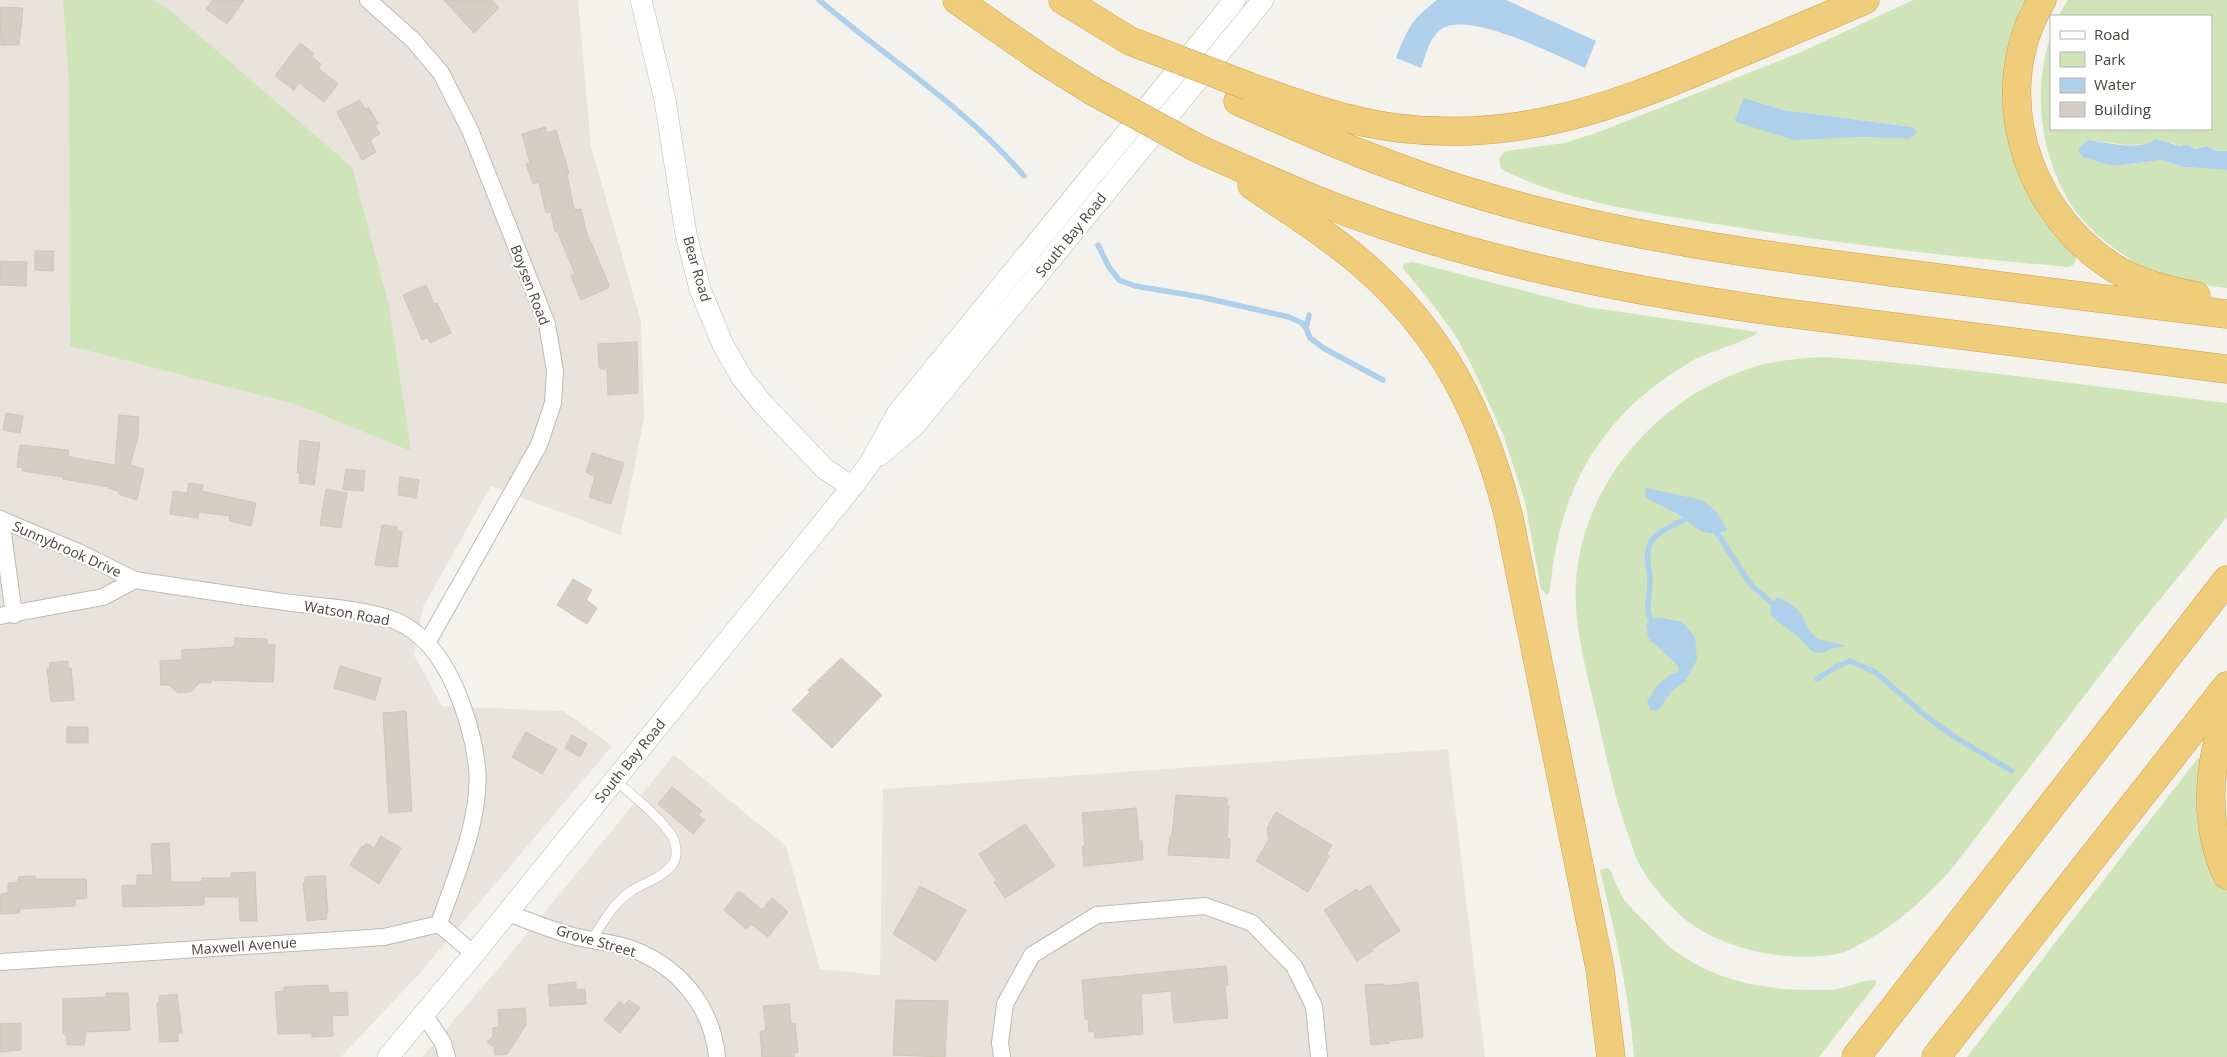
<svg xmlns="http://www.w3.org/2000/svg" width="2227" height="1057" font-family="'Open Sans',sans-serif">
	<rect width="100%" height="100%" fill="#f4f2ec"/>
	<path fill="#e8e4db" d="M0 0H578L591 147 641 322 644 418 621 535 491 486 423 607 414 655 442 706 563 711 612 746 419 974 341 1057H0Z
		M1448 749 1485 1057H422L502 964 674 755 786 846 820 969 880 975 883 789Z"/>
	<path fill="#d0e4b9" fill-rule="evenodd" d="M63 0H152L167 8 352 167 389 306 411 451 295 404 70 346 69 81Z
		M1913 0H2032L2021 176 2043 221 2075 254 2076 259 2073 265 2068 267C1950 257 1833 243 1716 224 1646 212 1565 202 1501 169L1499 158 1506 151 1564 143 1596 133 1799 53ZM1745 98 1784 110 1912 127 1909 139 1860 137Z
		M2068 0H2227V151H2217L2207 146 2195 149C2187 145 2181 147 2173 143L2127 145 2087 140 2079 148 2113 166 2161 160 2184 167 2227 170V288C2202 285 2169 281 2146 270 2139 267 2133 261 2127 257 2108 245 2084 225 2072 206 2040 155 2032 91 2051 35V129H2211V16H2058Z
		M1413 262 1587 307 1758 332C1749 341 1707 352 1692 361 1601 414 1559 487 1550 591L1547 595 1541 589 1525 502 1503 434 1473 368 1457 338 1437 310 1403 268V264Z
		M1825 357C1960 366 2093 387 2227 403V517L2135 630 1950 871C1923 900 1898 924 1862 943 1856 946 1850 950 1844 952 1799 965 1727 951 1690 923 1672 910 1650 884 1639 864 1635 857 1633 848 1630 840 1616 803 1608 764 1599 725 1589 679 1573 629 1576 582 1582 483 1660 395 1754 367 1777 360 1801 358 1825 357Z
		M2198 758H2208L2227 887V1057H1967Z
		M1609 868C1614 878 1618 890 1624 899 1631 909 1642 918 1650 927 1658 935 1666 945 1675 951 1720 984 1773 991 1828 990 1844 990 1861 979 1876 980V984L1819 1057H1634C1629 994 1615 932 1600 870Z"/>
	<path fill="#afd0ea" d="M1437 0H1506L1596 41 1585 68C1555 55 1473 12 1443 28 1430 35 1426 55 1421 68L1396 58C1407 29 1412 19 1437 0Z
		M1744 98 1784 110 1912 127 1918 132 1909 139 1860 137 1794 140 1736 122 1735 119Z
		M2155 139 2180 146 2187 145 2195 149 2207 146 2217 151H2227V170L2184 167 2161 160 2113 166 2083 157 2079 152V148L2087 140C2106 142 2139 152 2155 139Z
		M1646 488 1702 500 1717 512 1727 530C1699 540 1696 524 1674 512 1664 507 1655 503 1645 497Z
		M1777 597C1785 601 1795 605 1800 613 1806 622 1808 633 1819 639 1827 643 1837 642 1846 646L1830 649 1823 653 1813 652 1797 636 1771 616 1770 609Z
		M1658 617 1682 622 1695 637 1697 660 1685 681 1670 693 1658 711 1650 710 1647 701C1656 686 1663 677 1679 671L1678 666 1648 638 1646 624Z"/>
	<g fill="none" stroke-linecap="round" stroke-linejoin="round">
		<path stroke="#afd0ea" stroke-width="5.5" d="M819 0C888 59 965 107 1024 176
			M1098 245 1109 267 1119 280 1135 286 1201 297 1289 317 1302 323 1306 328 1310 338 1325 349 1383 380
			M1306 328 1309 315
			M1717 533 1751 585 1773 604
			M1651 621C1644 606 1651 594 1650 579 1649 568 1645 555 1650 544 1655 532 1674 525 1684 520
			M1817 679 1836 667 1850 661 1875 672 1926 716 1953 736 2012 771"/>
	</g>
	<path fill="#d5cec2" stroke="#cfc6b6" d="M213 0H244L227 24 206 9Z
		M444 0H492L499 8 474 33Z
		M0 7 23 8 19 45H1Z
		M300 43 314 54 312 57 321 64 318 68 338 84 324 102 299 83 294 90 275 76Z
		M360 100 365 109 369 108 378 124 375 125 380 134 370 140 376 152 362 160 337 112Z
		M545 127 547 133 556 130 569 173 567 174 574 210 581 209 586 231 609 285 608 288 581 300 571 276 575 274 557 231 555 232 551 212 546 213 539 182 533 184 526 164 530 163 522 134Z
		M35 251H54L53 271 35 270Z
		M0 261 27 262 26 286 0 285Z
		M426 285 434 304 437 303 451 333 430 343 428 337 422 340 403 295Z
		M637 342 638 393 608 395 607 369H600L599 366 598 344Z
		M6 413 23 416 20 433 3 430Z
		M119 415 139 417 138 437 130 465 144 469 137 500 121 495 118 493V491L108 488 109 487 63 479 64 477 22 471 23 468 17 467 20 445 68 450 69 457 115 465Z
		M300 440 320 443 314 485 299 483 300 473H297Z
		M592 453 624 463 611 504 589 497 595 477 586 472Z
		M346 469 365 471 363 491 343 489Z
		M400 477 419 480 416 498 398 495Z
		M189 483 203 485 202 491 256 503 251 526 229 521 230 516 199 512 198 518 170 514 173 491 187 493Z
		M326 489 347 493 341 528 320 525Z
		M382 525 397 527V531L402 532 397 567 375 565Z
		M573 579 592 590 586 600 597 608 587 624 557 605Z
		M235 638 267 639V645H275L273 682 211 680V683H199L191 692 178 693 169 685H161L160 661 182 660V650L234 647Z
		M841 658 882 695 832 748 792 710 810 692 808 690Z
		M68 661V668H71L74 700 51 702 47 669H50L49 663Z
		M340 666 381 678 375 700 334 688Z
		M406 711 412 811 389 813 383 713Z
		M67 727H88V743H67Z
		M526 732 557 749 542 774 512 757Z
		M572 735 587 744 580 757 565 748Z
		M672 787 702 811 698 815 705 820 693 834 658 804Z
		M1176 795 1227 798V806H1229L1227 839H1230L1229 858 1168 855 1170 836H1172Z
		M1136 808 1139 841H1142L1143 860 1084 866 1082 846H1085L1082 813Z
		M1276 812 1332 845 1327 854 1329 856 1308 892 1256 861 1269 839 1267 828Z
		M1025 824 1055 866 1005 898 994 882 997 881 979 854Z
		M381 836 401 848 379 884 350 865 362 846 364 847 366 843 374 848Z
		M169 843 171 882H202V878H231V873L255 872 257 921H240L239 897H204V905L123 907 122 886 137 885V875H153L151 844Z
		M35 876V879H86L87 898 75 899V906L19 909 20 913 0 914 1 894 8 893V883L18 882V877Z
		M325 876 328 913H326L327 919 307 921 303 883H305V877Z
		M1370 885 1400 931 1372 949 1373 951 1357 961 1324 910 1357 889 1359 892Z
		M920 886 966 910 936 961 893 934Z
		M739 891 762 910 772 898 788 912 768 937 751 924 746 929 724 910Z
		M1226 966 1228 985H1225L1228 1018 1174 1023 1171 991 1141 994 1143 1034 1095 1038 1094 1031 1089 1032 1088 1019H1085L1082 980Z
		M576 982V990L585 989 586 1004 550 1006 548 985Z
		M1418 982 1423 1037 1390 1041V1043L1371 1045 1365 985 1384 984V986Z
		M328 985 329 993 347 992 348 1015 332 1016 333 1036 312 1037V1033L278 1034 275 992 284 991V987Z
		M106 993H128L130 1030 86 1032 84 1045H67V1037L63 1033V999L106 997Z
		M177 994 182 1033H178V1041L160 1042 157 1003H159V996Z
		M629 1000 640 1008 620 1033 604 1020 620 1001 624 1005Z
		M896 1000 948 1001 945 1057 893 1055Z
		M789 1004 791 1024 795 1023 798 1052 794 1053V1057H762L760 1031 766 1030 763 1006Z
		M525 1008 526 1025 507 1054 495 1055 494 1047 487 1042 493 1036V1028L499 1027 498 1010Z
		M21 1023V1050L0 1052V1024Z"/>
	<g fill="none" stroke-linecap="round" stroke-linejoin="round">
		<g stroke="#bfbaaf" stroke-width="10">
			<path id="service" d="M592 940C603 922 613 904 630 892 643 883 662 878 672 865 678 858 677 844 672 836 658 815 634 797 615 780"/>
		</g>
		<g stroke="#bfbaaf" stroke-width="18">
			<path id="minor" d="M368 0 413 40 441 73 470 130 547 324 555 371 553 403 539 445 427 643
				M0 519 76 551 135 580
				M1 519 14 615
				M0 616 103 597 135 580C187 588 239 596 292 603 323 607 367 609 396 621 424 633 443 660 455 687 466 713 474 739 477 767 482 817 455 877 439 924
				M508 913C529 921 551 930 573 936 592 941 613 942 632 949 679 967 712 1006 717 1057
				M0 962 384 937 439 924 474 954
				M424 1014 443 1043 447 1057
				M1002 1057 1000 1043 1005 1004 1032 955 1097 915 1205 906 1252 923 1294 966 1314 1006 1319 1057"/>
		</g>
		<g stroke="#bfbaaf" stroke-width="22">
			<path id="tertiary" d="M641 0 665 100 686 234 700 289 723 345 742 378 763 404 825 469 852 487
				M880 455 915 425 1263 0
				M388 1057 474 954 852 487 870 463 897 414 1235 0"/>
		</g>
		<g stroke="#cfa34b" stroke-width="29">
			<path id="motorway" d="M957 0 1043 60 1091 90
				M1063 0 1130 41
				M2042 0C1988 90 2025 208 2108 264 2133 282 2167 290 2196 296
				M1248 86C1297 104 1345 121 1397 128 1519 143 1617 106 1726 59 1773 39 1819 20 1865 0
				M1238 101C1320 138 1403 173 1490 198 1621 236 1757 255 1892 272 2004 287 2115 300 2227 314
				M1199 149C1260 176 1320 204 1384 225 1512 268 1644 293 1778 312L2227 369
				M1252 185C1288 210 1326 233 1360 262 1442 332 1483 414 1509 518L1600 969 1611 1057
				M2227 712C2208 764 2203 823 2227 875
				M1856 1057 2227 580
				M1936 1057 2227 686"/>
		</g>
		<use href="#service" stroke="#fff" stroke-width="9"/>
		<use href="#minor" stroke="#fff" stroke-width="16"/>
		<use href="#tertiary" stroke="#fff" stroke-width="21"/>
		<use href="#motorway" stroke="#f0cd7b" stroke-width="28"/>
		<g stroke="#cfa34b" stroke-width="29" stroke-linecap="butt">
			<path id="motorway-bridge" d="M1130 41 1248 86
				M1091 90 1199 149"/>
		</g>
		<use href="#motorway-bridge" stroke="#f0cd7b" stroke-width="28"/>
	</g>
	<g text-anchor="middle" stroke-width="4.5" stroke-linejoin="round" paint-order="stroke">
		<g font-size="14" fill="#48433a" stroke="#fff">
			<text transform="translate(1071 235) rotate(-51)" y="5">South Bay Road</text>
			<text transform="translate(697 269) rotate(74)" y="5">Bear Road</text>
			<text transform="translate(530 285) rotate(69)" y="5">Boysen Road</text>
			<text transform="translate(67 549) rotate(24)" y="5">Sunnybrook Drive</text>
			<text transform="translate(347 613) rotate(10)" y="5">Watson Road</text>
			<text transform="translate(630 761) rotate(-51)" y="5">South Bay Road</text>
			<text transform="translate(596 941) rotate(16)" y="5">Grove Street</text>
			<text transform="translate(244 946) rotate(-4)" y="5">Maxwell Avenue</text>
		</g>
	</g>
	<rect x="2050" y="15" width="162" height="115" fill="#ffffff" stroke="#b6b4b0"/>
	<rect x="2060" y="31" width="25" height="8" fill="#ffffff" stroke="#b6b4b0"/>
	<text x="2094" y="40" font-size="15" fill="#48433a">Road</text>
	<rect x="2060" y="52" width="25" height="15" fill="#d0e4b9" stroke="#b6b4b0"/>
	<text x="2094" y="65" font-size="15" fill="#48433a">Park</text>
	<rect x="2060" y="78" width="25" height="15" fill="#afd0ea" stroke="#b6b4b0"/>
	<text x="2094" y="90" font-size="15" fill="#48433a">Water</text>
	<rect x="2060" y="102" width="25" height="15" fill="#d5cec2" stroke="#b6b4b0"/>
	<text x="2094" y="115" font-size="15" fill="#48433a">Building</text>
</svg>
